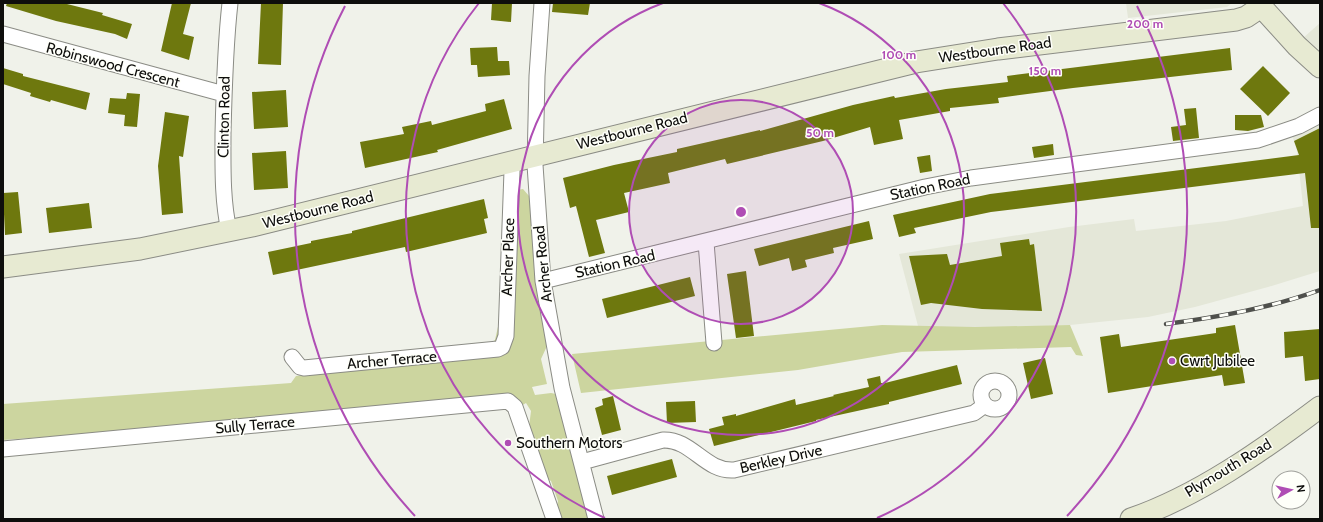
<svg xmlns="http://www.w3.org/2000/svg" width="1323" height="522" font-family="Cabin,sans-serif">
	<rect width="100%" height="100%" fill="#f0f2ea"/>
	<path fill="#e4e7d8" d="M1126 3H1232L1227 7 1128 18Z
		M1320 23V68L1295 45Z
		M1320 114V271L1268 287 1195 307 1148 317 1070 325 976 329 918 326 899 254 1069 227 1134 219 1136 231 1226 221 1303 206 1297 151 1290 128Z"/>
	<path fill="#ccd59f" d="M523 189 529 196 547 346 541 359 547 384 532 387 535 395 551 393 556 394 591 519H560L556 511 558 501 551 481 542 475 529 427 531 411 526 403 521 406 125 431 3 440V404L291 383 296 376 455 361 463 350 485 347 495 340 502 309 511 191Z
		M882 325 975 327 1070 325 1083 356 1076 355 1071 347 902 352 798 370 581 393 572 354Z"/>
	<path fill="#6e780e" d="M7 3H63L103 13 102 15 132 24 127 39 115 34 56 21 6 6Z
		M172 3H191L183 34 194 37 189 60 161 51Z
		M261 3H283L281 65 258 64Z
		M492 3H512L511 22 491 20Z
		M553 3H590L588 15 552 12Z
		M497 47 498 61H509L510 75 478 77 477 65H471L470 48Z
		M1230 48 1232 70 1073 88 998 98 999 103 950 108V111L899 120 903 139 874 145 870 127 823 141 727 164 725 159 668 173 670 183 624 193 629 212 596 220 605 253 589 257 576 206 570 208 563 178 614 165 677 152V149L708 142 760 130V131L853 105 894 96 895 98 946 89 1008 82 1007 76Z
		M1263 66 1290 93 1268 116 1240 89Z
		M3 68 23 74V76L90 93 86 110 51 100 50 102 30 96 31 93 3 84Z
		M286 90 288 127 254 129 252 92Z
		M127 93 140 94 137 127 124 126 125 115 108 113 110 98 126 99Z
		M504 99 512 129 437 150 438 152 365 168 360 142 404 134 402 127 431 121 432 125 486 111 485 104Z
		M1196 108 1199 138 1173 141 1171 127 1186 125 1184 109Z
		M165 112 189 116 183 157 179 156 183 213 162 215 158 166Z
		M1235 115H1261L1264 127 1248 131 1235 130Z
		M1320 128V228H1311L1305 173 991 212 914 228 916 233 899 237 893 215 990 194 1299 155 1294 141Z
		M1053 144 1054 155 1034 158 1032 147Z
		M286 151 288 188 254 190 252 153Z
		M930 155 932 171 920 173 917 157Z
		M18 192 22 233 5 235 3 193Z
		M484 199 488 218 484 219 487 233 406 252 405 247 273 275 268 252 311 243V241L352 233V231Z
		M89 203 92 228 49 233 46 208Z
		M869 221 873 239 833 248 834 253 805 260 807 267 792 271 789 258 759 266 754 249Z
		M1029 239 1030 245 1034 244 1042 311 982 309 931 303 921 305 909 256 947 254 950 265 1002 256 1000 243Z
		M746 271 754 336 736 338 727 274Z
		M690 277 695 296 607 318 602 299Z
		M1235 325 1245 383 1224 386 1222 375 1108 393 1100 337 1119 334 1121 347 1216 333V328Z
		M1320 329V379L1305 381 1303 356 1285 358 1284 332Z
		M1045 358 1053 394 1031 399 1023 363Z
		M957 365 962 384 889 402V404L816 420V421L714 446 709 429 724 425 722 417 736 414V416L795 399 796 405 834 396 833 395 869 387 867 379 880 376 881 383H885Z
		M613 396 621 430 602 435 595 408 603 405 602 399Z
		M695 401 696 422 667 423 666 402Z
		M672 459 677 477 612 495 607 476Z"/>
	<g fill="none" stroke-linecap="round" stroke-linejoin="round">
		<g stroke="#8b8c85" stroke-width="17">
			<path id="street" d="M542 3 537 76 535 165 543 281 562 388 596 519
				M3 34 224 94
				M229 231C222 199 223 167 223 134 224 90 225 47 230 3
				M706 242 714 343
				M543 281 925 187 971 178 1258 140 1299 126 1320 115
				M292 357 300 367 304 368 498 349 502 347 506 336 512 171 510 162
				M981 395a14 14 0 1 1 28 0a14 14 0 1 1-28 0Z
				M3 449 508 401 515 407 554 519
				M582 462 663 440C692 439 705 472 734 470L974 413 985 405"/>
		</g>
		<g stroke="#8b8c85" stroke-width="23">
			<path id="secondary" d="M1258 3 1297 46 1320 67
				M3 267 140 249 252 226 916 62 998 49 1236 20 1246 17 1261 7
				M1131 519C1198 496 1263 450 1320 407"/>
		</g>
		<use href="#street" stroke="#fff" stroke-width="15"/>
		<use href="#secondary" stroke="#e7ead2" stroke-width="21"/>
		<g stroke="#4f504c" stroke-width="4.5">
			<path id="rail" d="M1166 324C1219 317 1270 308 1320 290"/>
		</g>
		<use href="#rail" stroke="#fefff9" stroke-width="3" stroke-dasharray="9" stroke-linecap="butt"/>
	</g>
	<circle cx="741" cy="212" r="112" fill="#af4db4" fill-opacity=".12"/>
	<g fill="none" stroke="#af4db4" stroke-width="2">
		<circle cx="741" cy="212" r="112"/>
		<path d="M819 3A223 223 0 1 1 663 3"/>
		<path d="M605 518A335 335 0 0 1 479 3M1003 3A335 335 0 0 1 877 518"/>
		<path d="M415 516A446 446 0 0 1 345 6M1137 6A446 446 0 0 1 1067 516"/>
	</g>
	<g fill="#af4db4" stroke="#fefff9" stroke-width="1.5">
		<circle cx="1172" cy="361" r="4"/>
		<circle cx="508" cy="443" r="4"/>
	</g>
	<g text-anchor="middle" stroke-width="3" stroke-linejoin="round" paint-order="stroke">
		<g font-size="15" fill="#0e0e0c" stroke="#fefff9">
			<text transform="translate(995 50) rotate(-8)" y="5">Westbourne Road</text>
			<text transform="translate(113 65) rotate(15)" y="5">Robinswood Crescent</text>
			<text transform="translate(224 117) rotate(-89)" y="5">Clinton Road</text>
			<text transform="translate(632 131) rotate(-14)" y="5">Westbourne Road</text>
			<text transform="translate(930 187) rotate(-12)" y="5">Station Road</text>
			<text transform="translate(318 210) rotate(-14)" y="5">Westbourne Road</text>
			<text transform="translate(508 257) rotate(-88)" y="5">Archer Place</text>
			<text transform="translate(543 264) rotate(-96)" y="5">Archer Road</text>
			<text transform="translate(615 264) rotate(-13)" y="5">Station Road</text>
			<text transform="translate(392 360) rotate(-5)" y="5">Archer Terrace</text>
			<text transform="translate(255 425) rotate(-5)" y="5">Sully Terrace</text>
			<text transform="translate(781 459) rotate(-13)" y="5">Berkley Drive</text>
			<text transform="translate(1228 468) rotate(-31)" y="5">Plymouth Road</text>
		</g>
		<g font-size="15" fill="#0e0e0c" stroke="#fefff9" text-anchor="start">
			<text x="1180" y="366">Cwrt Jubilee</text>
			<text x="516" y="448">Southern Motors</text>
		</g>
	</g>
	<circle cx="741" cy="212" r="6" fill="#af4db4" stroke="#fefff9" stroke-width="2"/>
	<g font-size="12" text-anchor="middle" font-weight="bold" fill="#af4db4" stroke="#fefff9" stroke-width="3" stroke-linejoin="round" paint-order="stroke">
		<text x="1145" y="28">200 m</text>
		<text x="899" y="59">100 m</text>
		<text x="1045" y="75">150 m</text>
		<text x="820" y="137">50 m</text>
	</g>
	<rect width="1323" height="522" fill="none" stroke="#0e0e0c" stroke-width="8"/>
	<g transform="translate(1291 490) rotate(82)"><circle r="19" fill="#fefff9" stroke="#9e9f9a"/>
	<path d="M0-3L7 15L0 10L-7 15Z" fill="#af4db4"/>
	<text y="-6" font-size="11" font-weight="bold" text-anchor="middle" fill="#0e0e0c">N</text>
	</g>
</svg>
